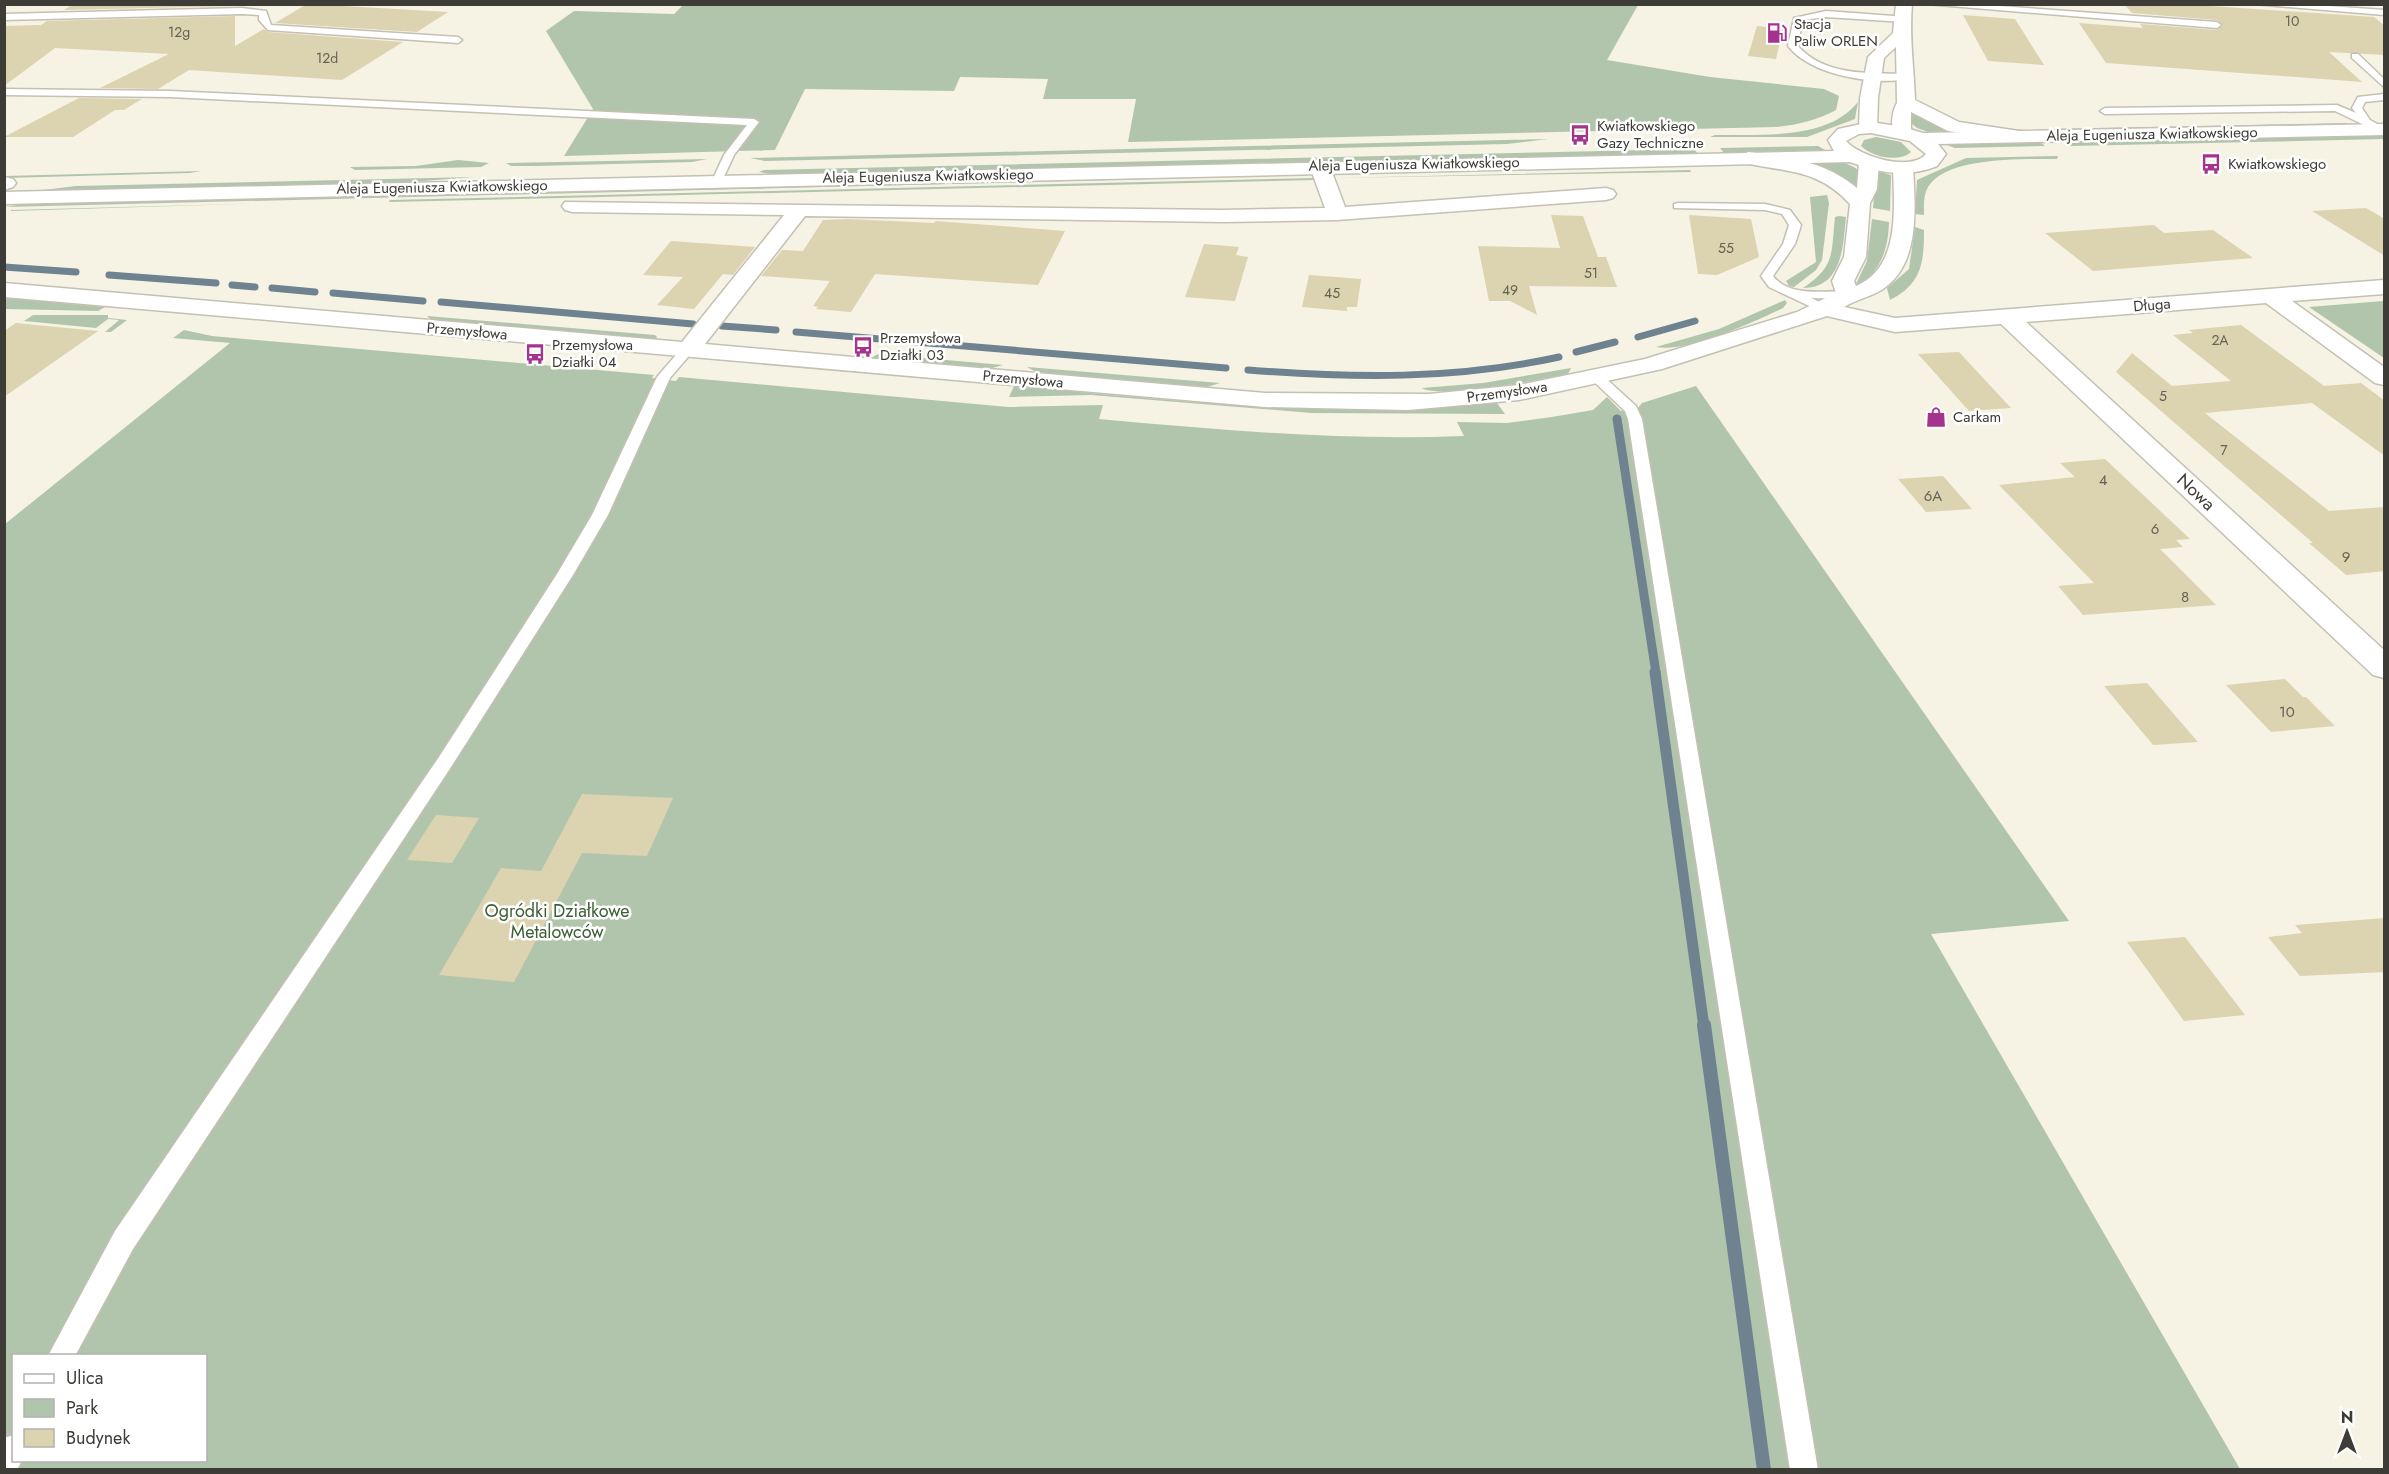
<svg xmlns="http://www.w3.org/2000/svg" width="2389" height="1474" font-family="Jost,sans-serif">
	<rect width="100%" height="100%" fill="#f6f2e4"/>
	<path fill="#b1c5ac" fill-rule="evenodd" d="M684 4 1638 5 1607 60 1710 77 1824 89 1839 96 1836 110C1817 120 1798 125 1776 127L1128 142 1136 99H1043L1048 79 960 77 954 91 805 89 775 150 564 156 593 109 546 31 574 11 674 14Z
		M1858 102 1855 119 1807 137H1710L1715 135C1760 134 1827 141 1858 102Z
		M1909 111 1964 133H1931L1917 128 1910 122Z
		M2348 123 2342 125 2052 132 2049 129Z
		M2384 134V139L2071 146 2065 141Z
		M1876 137 1901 142 1911 152C1899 163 1872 157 1861 146L1864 140Z
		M1548 139 1507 144 765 161 750 158Z
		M2039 141 2045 146 1955 148 1947 145Z
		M1818 146 1825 150 1724 153 1720 148Z
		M1694 149 1698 154 780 175 759 172 764 170Z
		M2058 156 2057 159C2026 159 1946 156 1928 187 1923 196 1924 206 1924 215L1915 214 1917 180 1966 158Z
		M707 159 692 162 536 166H511L506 163Z
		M458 160 489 163 481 167 355 170 350 167 416 166Z
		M1804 161C1821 161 1846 158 1859 171L1857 187Z
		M1690 170 1691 172 1333 178Z
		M201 171 190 173 5 178 4 176Z
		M1880 172 1891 175 1890 211 1873 208 1876 173Z
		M1308 174 1310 175 5 207 36 202Z
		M475 177 384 184 36 191 76 186Z
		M1315 178 1317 180 389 202 390 200Z
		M1827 195 1829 203 1822 260 1816 270 1794 287 1789 286 1786 281 1816 262 1810 197Z
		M270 203 11 211V210Z
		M1839 216 1846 217C1843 245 1843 288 1803 288 1836 266 1831 253 1835 217Z
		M1872 219 1889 222C1888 250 1881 271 1857 287L1855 286 1867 261Z
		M1915 227 1924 230C1924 262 1922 284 1890 300L1887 288 1909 269Z
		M5 298 105 307 98 311 5 309Z
		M1785 300 1787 303 1783 308C1754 322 1686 353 1656 347L1719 329Z
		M2383 301 2384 358 2309 307Z
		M33 315H108V318L127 320 111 332H105L119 320 108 319 96 328 24 321Z
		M427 316 655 335 657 337 655 340 431 320Z
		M184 330 212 336 654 375 652 378 676 381 679 377 1008 407 1103 405 1099 419C1221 430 1341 441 1464 436L1457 422 1507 423 1552 417 1593 410 1607 397 1621 411 1638 408 1642 403 1696 386 2069 921 1931 934 2240 1469 5 1470V524L230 343 173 338ZM14 1356H206V1460H14Z
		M878 354 1003 365 992 368 871 358Z
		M1027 367 1220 383 1207 387 1036 372Z
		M1571 368 1568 374C1546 379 1436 399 1422 388L1483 383Z
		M1014 386C1175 400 1335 420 1497 403L1505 414 1312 413 1091 395 1009 397Z"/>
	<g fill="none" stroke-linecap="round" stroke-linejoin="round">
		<path stroke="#6e8290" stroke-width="7" d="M4 267 76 272
			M109 275 216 283
			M232 285 255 287
			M272 288 315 292
			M333 293 423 301
			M441 302 693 324
			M722 326 776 330
			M796 332 1226 368
			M1638 337 1695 321
			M1576 352 1615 342
			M1248 370C1353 378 1455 380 1559 357"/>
		<path stroke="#6e8290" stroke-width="9" d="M1617 419 1656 673"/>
		<path stroke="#6e8290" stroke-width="11" d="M1655 672 1704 1027"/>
		<path stroke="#6e8290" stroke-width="14" d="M1704 1025 1764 1470"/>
	</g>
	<path fill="#dcd3b0" d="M73 4H234V6L64 10Z
		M307 4H308L448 12 417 32 275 23Z
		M2124 4H2181L2374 17 2385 26V55L2329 52 2362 82 2106 63 2079 23 2143 28 2140 24 2217 30 2223 25 2217 20 2132 13Z
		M1963 15 2015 19 2044 65 1988 61Z
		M235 16V46L264 29 268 32 403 42 342 80 189 70 158 89 100 88 169 54 55 48 4 86V26L41 25 47 21Z
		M1757 26 1783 29 1776 59 1748 56Z
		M79 98 142 99 124 110H115L73 137H4Z
		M2366 208 2385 219V256L2312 211Z
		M1551 215 1583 216 1598 257H1606L1617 287 1529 286 1537 315 1510 301H1489L1478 246 1560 248Z
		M1689 215 1751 219 1759 257 1717 275 1698 274Z
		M848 219 934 223 936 221 1065 231 1038 285 875 274 851 312 816 309 818 307 813 306 830 281 761 276 782 250 803 251 823 220Z
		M2154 225 2164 233 2213 230 2253 258 2093 271 2045 233Z
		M671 241 755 247 733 275 723 274 694 309 657 305 683 277 643 275Z
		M1204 244 1239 247 1236 255 1248 257 1235 301 1185 297Z
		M1309 275 1361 279 1357 307H1347V311L1302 307Z
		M16 323 98 331 4 397V331Z
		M2241 325 2324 386 2361 383 2385 401V456L2312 403 2205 413 2329 511 2385 507V571L2346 575 2309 543H2313L2116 372 2132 353 2172 386 2231 381 2173 335 2193 333 2189 330Z
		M1959 352 2011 408 1969 411 1918 354Z
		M2105 459 2190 539 2176 540 2183 547 2160 549 2216 605 2083 615 2058 586 2094 583 1999 485 2075 477 2060 463Z
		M1943 476 1972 509 1926 512 1898 479Z
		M2285 679 2303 697H2306L2335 726 2271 732 2226 685Z
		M2147 683 2198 742 2153 745 2104 686Z
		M582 794 673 798 647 856 582 853 514 982 439 975 501 868 541 871Z
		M436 815 479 818 452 863 407 860Z
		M2385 918V972L2300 976 2268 937 2302 933 2295 925Z
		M2185 937 2245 1015 2184 1021 2127 942Z"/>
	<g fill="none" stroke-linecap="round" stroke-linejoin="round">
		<g stroke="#c4c0b3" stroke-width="3">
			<path id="lane" d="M1926 4H1972L2217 22 2221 25 2217 28Z
				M2254 4H2301L2384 10V15Z
				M242 8 266 11 271 25 458 37 462 40 458 43 268 30 259 20V15L242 14 4 20V14Z
				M1826 11 1907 17 1904 22 1826 17 1802 20 1798 46C1824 76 1869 73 1906 74L1909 75V79C1873 85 1812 76 1788 46L1794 18Z
				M2352 54H2358L2384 79V87L2352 58Z
				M4 89 170 91 754 119 759 122 734 155 722 181 717 184 712 181 724 155 747 125 170 97 4 95Z
				M2384 94V100L2365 102 2362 108 2370 120 2384 128V132L2381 133 2335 111 2105 114 2100 111 2105 108 2337 105 2356 113 2352 108 2358 97Z
				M1678 203 1765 204 1790 210 1801 225 1795 244 1773 276C1789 297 1824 291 1848 291L1854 295 1848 299 1811 298 1828 306V312L1824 313 1769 287 1761 276 1783 244 1789 225 1782 214 1765 210 1674 208V204Z
				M687 347 693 351 670 378 608 515 573 575 451 767 133 1249 75 1356H48L115 1231 439 757 557 574 592 515 657 377 682 348Z
				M1596 373 1601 374 1636 406 1642 419 1818 1470H1790L1628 419 1625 411 1589 377Z
				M14 1435V1460H22L17 1470H4V1438Z"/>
		</g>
		<g stroke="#c4c0b3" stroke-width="3">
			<path id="street" d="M1896 4H1912C1909 37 1914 68 1915 100L1959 122 2026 132 2028 136 2026 140 2019 142 1948 131 1911 112V132L1909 136H1895C1890 128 1892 111 1897 103L1896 47 1884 58 1878 98 1877 128 1875 132H1861L1859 128 1860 98 1868 57 1893 33Z
				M1748 152C1787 156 1826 162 1857 188L1859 162 1862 158H1876L1879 162 1877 189 1870 203 1866 257 1854 281 1856 286C1901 267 1894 207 1893 167L1896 163H1910L1913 167C1915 207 1921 263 1883 289 1871 297 1857 299 1844 307L1895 318 2384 280V294L2292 301 2384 367V385L2375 383 2266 303 2026 322 2384 650V678L2373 675 2001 324 1895 332 1827 316 1662 369 1519 400 1408 410 1265 407 4 297V283L682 342 784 215 572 212 565 210 562 206 565 202 1223 210 1325 208 1310 167 1320 161 1330 167 1345 207 1606 188 1613 190 1616 194 1613 198 1606 200 1337 220 1223 222 805 216 705 344 1265 393 1429 394 1519 385 1645 359 1797 312 1836 293 1832 281 1844 257 1850 204C1816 167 1785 173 1741 162L1738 158Z
				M4 177 13 179 16 183 13 187 4 190Z"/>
		</g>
		<g stroke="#c4c0b3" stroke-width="3">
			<path id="secondary" d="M1871 122 1903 127 1923 133 2384 124V135L1938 144 1946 154 1937 166C1907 178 1879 173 1850 162L4 204V192L1834 151 1828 140 1838 129ZM1871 133 1910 141 1926 154C1911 172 1860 157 1846 141L1859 134Z"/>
		</g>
		<use href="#lane" fill="#fff" fill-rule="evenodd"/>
		<use href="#street" fill="#fff" fill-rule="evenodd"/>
		<use href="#secondary" fill="#fff" fill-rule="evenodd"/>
	</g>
	<defs>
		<g id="fuel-bare" transform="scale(1.62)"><path d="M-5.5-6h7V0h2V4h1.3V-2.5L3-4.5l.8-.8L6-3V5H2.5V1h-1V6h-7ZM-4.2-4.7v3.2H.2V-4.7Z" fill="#a5338d" stroke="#fff" stroke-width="2.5" paint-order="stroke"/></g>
		<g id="bus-bare" transform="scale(1.62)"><path d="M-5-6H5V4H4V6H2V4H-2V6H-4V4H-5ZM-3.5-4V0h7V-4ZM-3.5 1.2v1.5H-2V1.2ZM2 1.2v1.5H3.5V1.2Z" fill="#a5338d" stroke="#fff" stroke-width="2.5" paint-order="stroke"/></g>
		<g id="shop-bare" transform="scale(1.62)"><path d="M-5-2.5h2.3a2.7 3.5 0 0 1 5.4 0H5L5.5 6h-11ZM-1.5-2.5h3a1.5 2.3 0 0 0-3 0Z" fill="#a5338d" stroke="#fff" stroke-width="2.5" paint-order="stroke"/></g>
	</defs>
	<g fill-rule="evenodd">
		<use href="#fuel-bare" x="1777" y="33"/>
		<use href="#bus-bare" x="1580" y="135"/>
		<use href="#bus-bare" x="2211" y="164"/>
		<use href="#bus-bare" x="863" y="347"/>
		<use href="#bus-bare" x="535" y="354"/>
		<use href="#shop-bare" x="1936" y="417"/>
	</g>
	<g text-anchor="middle" stroke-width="5" stroke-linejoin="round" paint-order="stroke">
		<g font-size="14" fill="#666254">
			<text x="2292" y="26">10</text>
			<text x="179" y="37">12g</text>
			<text x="327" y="63">12d</text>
			<text x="1726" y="253">55</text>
			<text x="1591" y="278">51</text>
			<text x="1510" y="295">49</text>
			<text x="1332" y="298">45</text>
			<text x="2220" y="345">2A</text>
			<text x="2163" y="401">5</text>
			<text x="2224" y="455">7</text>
		</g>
		<g font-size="15" fill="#3e3c36" stroke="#fff" text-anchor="start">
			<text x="1794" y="29">Stacja<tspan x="1794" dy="17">Paliw ORLEN</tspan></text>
			<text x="1597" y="131">Kwiatkowskiego<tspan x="1597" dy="17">Gazy Techniczne</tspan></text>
			<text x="2228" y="169">Kwiatkowskiego</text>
			<text x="880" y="343">Przemysłowa<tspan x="880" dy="17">Działki 03</tspan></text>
			<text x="552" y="350">Przemysłowa<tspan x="552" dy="17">Działki 04</tspan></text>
			<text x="1953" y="422">Carkam</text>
		</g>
		<g font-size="15" fill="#3e3c36" stroke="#fff">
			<text transform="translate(2152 134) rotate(-1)" y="5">Aleja Eugeniusza Kwiatkowskiego</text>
			<text transform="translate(1414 164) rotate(-1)" y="5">Aleja Eugeniusza Kwiatkowskiego</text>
			<text transform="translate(928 176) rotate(-1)" y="5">Aleja Eugeniusza Kwiatkowskiego</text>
			<text transform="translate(442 187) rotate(-1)" y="5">Aleja Eugeniusza Kwiatkowskiego</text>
			<text transform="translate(2152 305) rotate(-5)" y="5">Długa</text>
			<text transform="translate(467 331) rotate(5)" y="5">Przemysłowa</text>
			<text transform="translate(1023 379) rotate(5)" y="5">Przemysłowa</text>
			<text transform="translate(1507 392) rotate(-8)" y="5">Przemysłowa</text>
		</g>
		<g font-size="15" fill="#666254">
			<text x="2103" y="485">4</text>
			<text x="1933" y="501">6A</text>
			<text x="2155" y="534">6</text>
			<text x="2346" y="562">9</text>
			<text x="2185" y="602">8</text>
			<text x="2287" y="717">10</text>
		</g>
		<g font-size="18" fill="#3e3c36" stroke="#fff">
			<text transform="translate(2196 492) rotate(43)" y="6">Nowa</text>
		</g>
		<g font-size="18" fill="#3d5f35" stroke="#fff">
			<text x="557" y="917">Ogródki Działkowe<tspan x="557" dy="21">Metalowców</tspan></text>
		</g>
	</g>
	<rect width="2389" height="1474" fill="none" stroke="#3e3c36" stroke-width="12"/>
	<rect x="12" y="1354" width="195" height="108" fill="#ffffff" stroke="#b2b1af" stroke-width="1.5"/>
	<rect x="24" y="1374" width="30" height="9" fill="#ffffff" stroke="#b2b1af" stroke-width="1.5"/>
	<text x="66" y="1384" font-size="18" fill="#3e3c36">Ulica</text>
	<rect x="24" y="1399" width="30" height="18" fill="#b1c5ac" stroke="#b2b1af" stroke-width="1.5"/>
	<text x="66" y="1414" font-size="18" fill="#3e3c36">Park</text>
	<rect x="24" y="1429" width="30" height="18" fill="#dcd3b0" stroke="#b2b1af" stroke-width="1.5"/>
	<text x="66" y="1444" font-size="18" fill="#3e3c36">Budynek</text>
	<g transform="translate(2347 1432)" stroke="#ffffff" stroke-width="4.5" paint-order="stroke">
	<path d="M0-4.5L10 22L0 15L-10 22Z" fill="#3e3c36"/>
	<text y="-9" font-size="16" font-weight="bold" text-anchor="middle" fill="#3e3c36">N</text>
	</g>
</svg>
